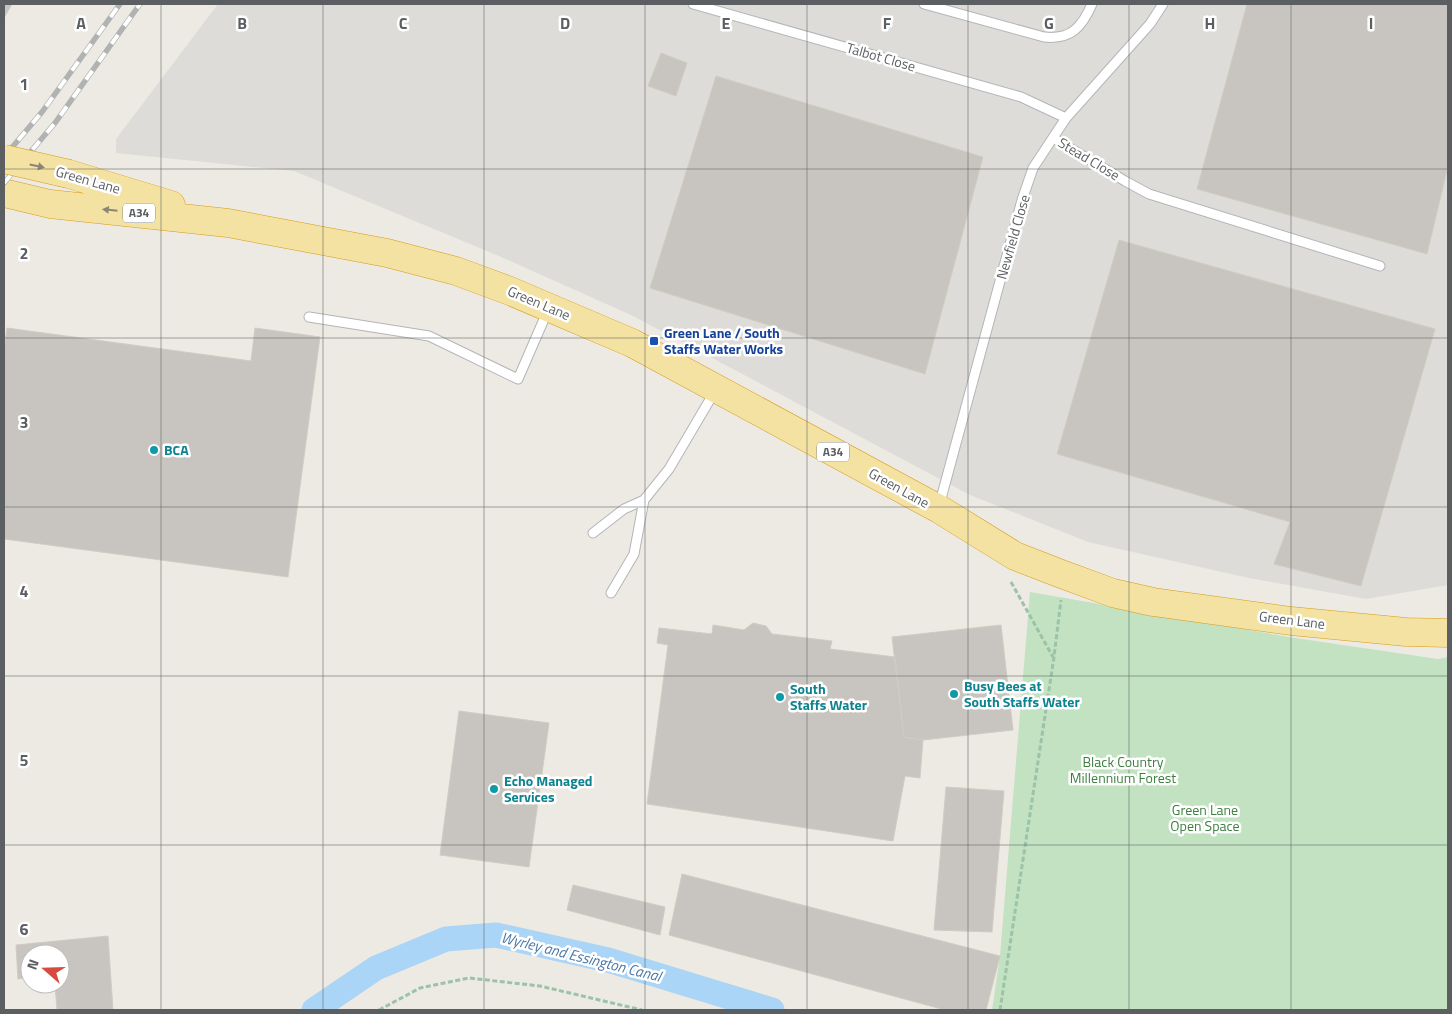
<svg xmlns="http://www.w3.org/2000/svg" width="1452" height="1014" font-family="'Titillium Web',sans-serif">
	<rect width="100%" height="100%" fill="#eceae3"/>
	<path fill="#dedcd8" d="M218 4H1448V585L1366 599 1249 578 1088 542 970 495 631 315 499 256 294 171 116 153V139Z"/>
	<path fill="#c2e2c2" d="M1030 592 1295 638 1438 659 1448 657V1010H992L1000 956Z"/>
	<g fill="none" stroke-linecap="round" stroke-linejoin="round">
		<path stroke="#aad5f6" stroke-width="25" d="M314 1010 376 968 446 939 496 935 608 960 772 1010"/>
	</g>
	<path fill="#c8c5c0" stroke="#d0ccc2" d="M4 4H12L4 18Z
		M1247 4H1448V166L1427 254 1197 189Z
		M661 53 687 63 676 96 648 86Z
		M716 76 983 157 925 374 650 288Z
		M1119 240 1435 329 1361 586 1274 564 1290 522 1057 454Z
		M7 328 251 361 255 328 320 337 288 577 4 539V351Z
		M753 623 766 626 772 634 832 641 830 649 895 657 904 737 923 740 920 778 905 776 893 841 647 804 668 645 657 643 659 628 712 634 713 625 744 630Z
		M1001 625 1013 730 923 740 904 737 892 637Z
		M459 711 549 723 529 867 440 855Z
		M946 787 1004 791 992 932 934 930Z
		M682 874 1000 956 986 1010H945L669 935Z
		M573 885 665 907 660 935 567 910Z
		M108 936 113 1010H57L55 984H60V954H30V977L18 979 16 945Z"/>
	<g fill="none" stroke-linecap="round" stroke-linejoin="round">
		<g stroke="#b4b5b9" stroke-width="11">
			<path id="service" d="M693 4 1021 97 1066 118
				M924 4 1044 37C1071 40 1082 27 1092 4
				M1053 138 1125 181 1149 194 1380 266
				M309 317 429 336 518 379 548 310
				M939 506 1022 200 1033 168 1066 118 1150 24 1163 4
				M593 533 624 509 644 500
				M611 593 634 554 644 500 669 469 715 391"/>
		</g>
		<g stroke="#d89b18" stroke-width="29">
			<path id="trunk" d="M69 174 171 205
				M4 193 50 204 228 223 387 253 456 271 510 291 632 343 939 509 1015 556 1064 575 1113 593 1153 602 1291 621 1406 632 1448 633"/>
		</g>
		<path stroke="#9cc2a7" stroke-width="3" stroke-dasharray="5 2.5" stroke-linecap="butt" d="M1011 582 1053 657
			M379 1010 420 988 469 978 540 986 642 1010
			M1000 1010 1054 657 1061 600"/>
		<use href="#service" stroke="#fff" stroke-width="9"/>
		<use href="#trunk" stroke="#f4e2a2" stroke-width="28"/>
		<g stroke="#b1b2b2" stroke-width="5.5">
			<path id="rail" d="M4 157 42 112 120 4
				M4 183 55 123 140 4"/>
		</g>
		<use href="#rail" stroke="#fff" stroke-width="4" stroke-dasharray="11" stroke-linecap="butt"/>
		<g stroke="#d89b18" stroke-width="29" stroke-linecap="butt">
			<path id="trunk-bridge" d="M4 159 69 174"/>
		</g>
		<use href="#trunk-bridge" stroke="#f4e2a2" stroke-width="28"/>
	</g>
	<defs><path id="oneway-solid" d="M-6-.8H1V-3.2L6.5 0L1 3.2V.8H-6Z" transform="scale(1.25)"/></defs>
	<g fill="#898675">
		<use href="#oneway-solid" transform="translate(37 166) rotate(12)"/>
		<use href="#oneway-solid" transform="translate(110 210) rotate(-174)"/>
	</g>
	<path fill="none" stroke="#5b5f62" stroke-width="1" stroke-opacity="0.55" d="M161 4V1010M323 4V1010M484 4V1010M645 4V1010M807 4V1010M968 4V1010M1129 4V1010M1291 4V1010M4 169H1448M4 338H1448M4 507H1448M4 676H1448M4 845H1448"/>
	<rect fill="#1a4fb4" stroke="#fff" stroke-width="2" x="649" y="336" width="10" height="10" rx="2.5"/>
	<g fill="#0f9aa8" stroke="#fff" stroke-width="2">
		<circle cx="154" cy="450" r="5"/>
		<circle cx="954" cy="694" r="5"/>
		<circle cx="780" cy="697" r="5"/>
		<circle cx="494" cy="789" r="5"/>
	</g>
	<g text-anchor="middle" stroke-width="5" stroke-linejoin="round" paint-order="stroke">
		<g fill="#fff" stroke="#8c8f91" stroke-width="1">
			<rect x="123" y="203.5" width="32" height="19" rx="4"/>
			<rect x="817" y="442.5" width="32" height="19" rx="4"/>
		</g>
		<g font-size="12" font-weight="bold" fill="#5b5f62">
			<text x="139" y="217">A34</text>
			<text x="833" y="456">A34</text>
		</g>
		<g font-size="14" fill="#5b5f62" stroke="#fff">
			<text transform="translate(881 57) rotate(16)" y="5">Talbot Close</text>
			<text transform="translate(1089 159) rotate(31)" y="5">Stead Close</text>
			<text transform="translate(88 180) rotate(16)" y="5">Green Lane</text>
			<text transform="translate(1013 237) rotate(-74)" y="5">Newfield Close</text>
			<text transform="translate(539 303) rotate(23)" y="5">Green Lane</text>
			<text transform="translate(899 488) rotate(29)" y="5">Green Lane</text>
			<text transform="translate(1292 620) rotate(7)" y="5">Green Lane</text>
		</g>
		<g font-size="14" font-weight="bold" fill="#164399" stroke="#fff" text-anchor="start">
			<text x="664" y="338">Green Lane / South<tspan x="664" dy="16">Staffs Water Works</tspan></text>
		</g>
		<g font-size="14" font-weight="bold" fill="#0d838f" stroke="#fff" text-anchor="start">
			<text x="164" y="455">BCA</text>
			<text x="964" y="691">Busy Bees at<tspan x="964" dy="16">South Staffs Water</tspan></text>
			<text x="790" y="694">South<tspan x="790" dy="16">Staffs Water</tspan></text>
			<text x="504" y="786">Echo Managed<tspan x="504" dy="16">Services</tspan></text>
		</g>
		<g font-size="14" fill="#3e7f40" stroke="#fff">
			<text x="1123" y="767">Black Country<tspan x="1123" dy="16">Millennium Forest</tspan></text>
			<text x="1205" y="815">Green Lane<tspan x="1205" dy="16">Open Space</tspan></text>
		</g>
		<g font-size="15" font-style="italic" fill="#4a77a6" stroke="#fff">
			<text transform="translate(581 957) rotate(14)" y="5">Wyrley and Essington Canal</text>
		</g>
	</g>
	<g font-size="16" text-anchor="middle" font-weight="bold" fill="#5b5f62" stroke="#fff" stroke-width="5" stroke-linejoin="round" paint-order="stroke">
		<text x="81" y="29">A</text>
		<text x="242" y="29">B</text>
		<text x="403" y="29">C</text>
		<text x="565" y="29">D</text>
		<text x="726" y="29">E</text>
		<text x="887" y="29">F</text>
		<text x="1049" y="29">G</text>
		<text x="1210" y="29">H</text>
		<text x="1371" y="29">I</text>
		<text x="24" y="90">1</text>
		<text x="24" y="259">2</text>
		<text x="24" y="428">3</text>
		<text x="24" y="597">4</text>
		<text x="24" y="766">5</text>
		<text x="24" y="935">6</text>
	</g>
	<rect width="1452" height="1014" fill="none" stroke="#5b5f62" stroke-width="10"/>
	<g transform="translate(45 969) rotate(290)"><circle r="24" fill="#ffffff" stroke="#bdbfc0"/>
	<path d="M0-4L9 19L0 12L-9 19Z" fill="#d64a3f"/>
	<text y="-8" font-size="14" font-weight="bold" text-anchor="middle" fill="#5b5f62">N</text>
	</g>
</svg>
